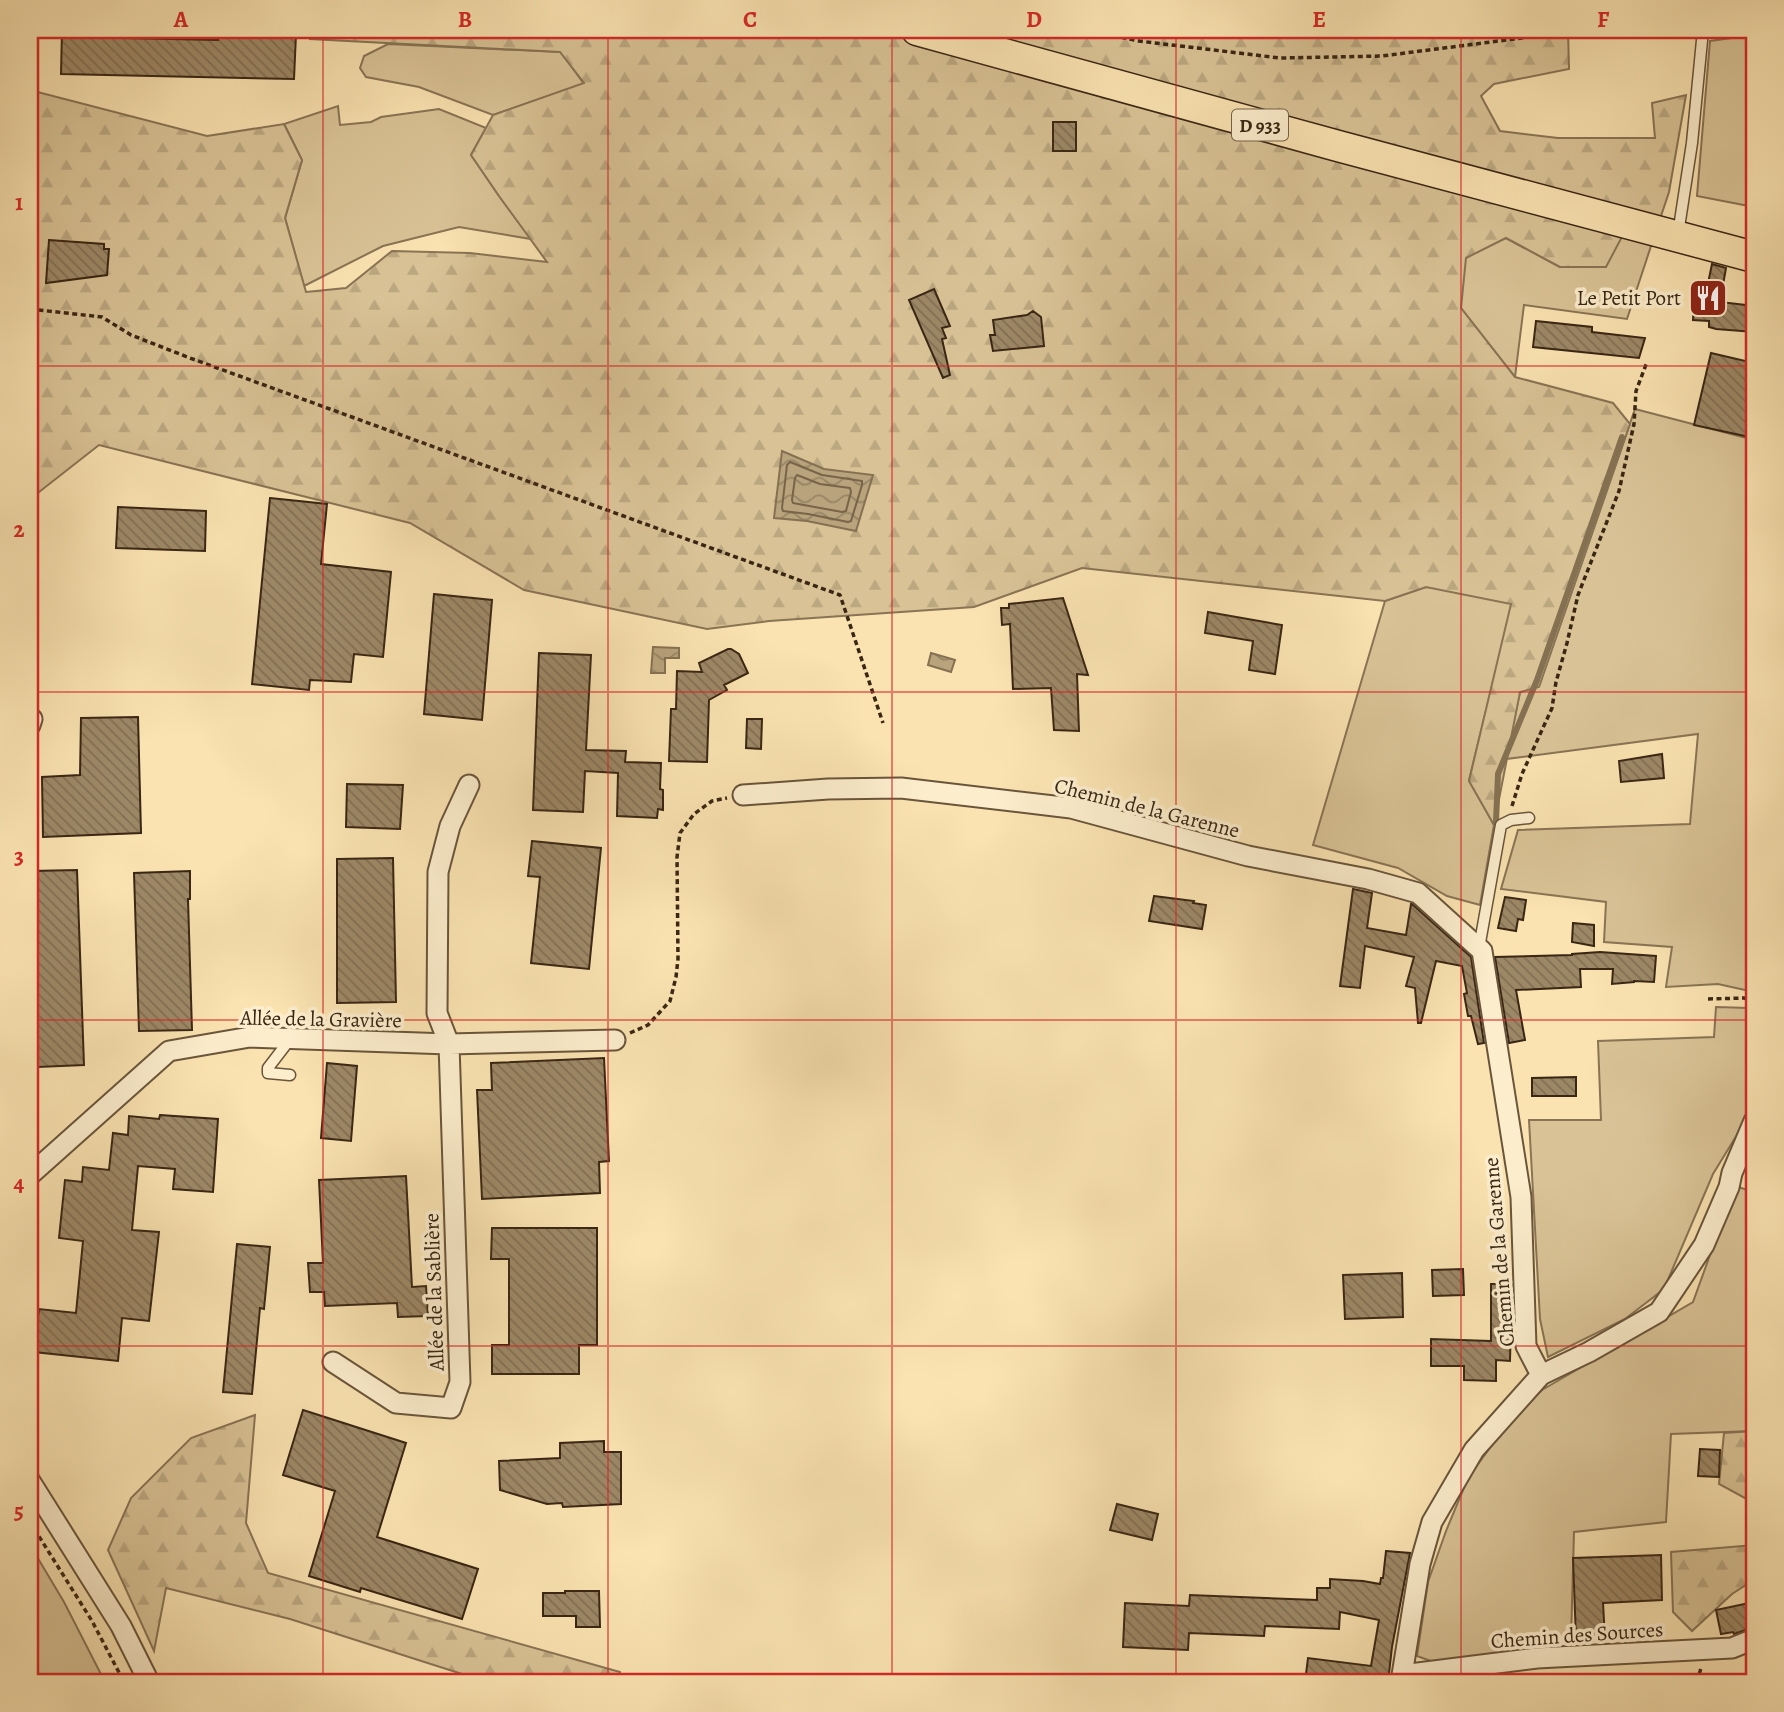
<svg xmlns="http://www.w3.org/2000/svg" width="1784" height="1712" font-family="Alegreya,serif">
	<defs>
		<pattern id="forest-firs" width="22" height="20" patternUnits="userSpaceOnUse" patternTransform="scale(1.75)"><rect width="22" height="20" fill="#d9c396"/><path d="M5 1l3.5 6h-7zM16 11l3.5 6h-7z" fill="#bba780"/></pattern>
		<pattern id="water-waves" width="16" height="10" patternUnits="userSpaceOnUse" patternTransform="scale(1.75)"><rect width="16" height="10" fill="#b8a37c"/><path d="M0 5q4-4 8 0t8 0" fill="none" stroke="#978564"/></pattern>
		<pattern id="building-back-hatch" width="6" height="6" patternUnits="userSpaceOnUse" patternTransform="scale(1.75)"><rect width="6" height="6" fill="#9d8866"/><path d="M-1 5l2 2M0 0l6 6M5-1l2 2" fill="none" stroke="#816f53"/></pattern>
	</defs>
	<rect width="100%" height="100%" fill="#fae3b1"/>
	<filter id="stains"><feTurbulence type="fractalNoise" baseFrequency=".00286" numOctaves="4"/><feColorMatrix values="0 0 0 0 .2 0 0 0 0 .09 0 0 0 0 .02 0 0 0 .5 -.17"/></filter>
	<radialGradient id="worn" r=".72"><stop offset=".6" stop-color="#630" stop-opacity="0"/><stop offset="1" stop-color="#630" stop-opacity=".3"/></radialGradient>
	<path fill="#d9c396" stroke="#897455" stroke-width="2" d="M1754 35V207L1697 196 1710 41Z
		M388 44 561 52 584 84 493 115 419 87 366 77 360 68 364 56Z
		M338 106 340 125 371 122 381 117 439 109 486 128 471 155 499 196 531 239 459 227 383 246 304 286 285 218 302 160 284 124Z
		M1625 231 1652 243 1627 319 1524 305 1515 377 1461 308 1431 256 1506 238 1560 267Z
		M1635 409 1754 440V992L1718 984 1666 987 1672 947 1604 942 1606 902 1501 889 1518 830 1690 824 1698 734 1506 759 1520 692 1539 686Z
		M1426 587 1515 592 1469 780 1494 825 1480 905 1447 896 1398 868 1313 845 1385 601Z
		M1716 1007 1749 1008 1754 1011V1102L1743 1125 1713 1174 1664 1289 1625 1319 1548 1357 1540 1319 1529 1120H1601L1598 1041 1714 1037Z
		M1735 1186 1754 1192V1431L1671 1434 1666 1522 1574 1532 1571 1640 1439 1664 1417 1656 1428 1582 1446 1531 1468 1478 1513 1416 1542 1390 1693 1302Z
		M30 1545 64 1602 105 1682H30Z"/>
	<path fill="url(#forest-firs)" stroke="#897455" stroke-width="2" d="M310 30H1568L1569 69 1494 84 1481 96 1500 131 1558 138H1655L1652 103 1686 95 1669 192 1659 222 1625 231 1606 267H1560L1506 238 1466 258 1461 308 1515 377 1613 403 1630 424 1539 687 1520 692 1494 825 1469 781 1511 604 1426 587 1385 601 1082 568 974 607 769 621 707 629 524 590 410 523 99 445 34 496 30 498V90L207 136 284 124 302 160 285 218 306 292 346 288 392 251 470 253 547 262 499 196 471 155 493 115 584 83 560 52 310 39Z
		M255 1415 246 1523 268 1573 620 1672V1682H487L290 1619 166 1588 154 1651 108 1550 131 1498 191 1438Z
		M1754 1431V1503L1719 1484 1724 1433Z
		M1754 1545V1581H1752L1732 1594 1692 1631 1673 1612 1671 1552Z"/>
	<path fill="url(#water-waves)" stroke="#857152" stroke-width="2" d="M782 451 824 469 873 475 856 531 807 521 774 518Z
		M653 647 679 648V658H665V673H651Z
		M931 653 955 660 951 672 928 665Z"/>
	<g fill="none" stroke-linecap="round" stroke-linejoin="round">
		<path stroke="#786448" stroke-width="2" d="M790 462 822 475 862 481V485L851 521 848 522 808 514 783 511 782 508 787 465Z
			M797 475 820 484 850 488 851 492 846 511 842 512 793 503 792 500 795 478Z"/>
		<path stroke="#857152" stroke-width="6" d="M1496 822 1498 774 1537 680 1622 437"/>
	</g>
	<path fill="url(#building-back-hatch)" stroke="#392614" stroke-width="2" d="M62 30 122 31V38L218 40V33L296 34 294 79 61 74Z
		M1053 122H1076V151H1053Z
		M49 240 104 244V249H109L107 275 46 283Z
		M1712 264 1726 268 1720 302 1754 306V332L1716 329 1709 327V321L1693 320 1695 291 1706 293Z
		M934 289 950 326 942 328 946 338 942 339 950 375 943 378 909 300Z
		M1033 311 1041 317 1044 346 993 351 990 335H995L993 320 1027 315Z
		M1536 321 1592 327V332L1645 338 1639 358 1533 347Z
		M1711 353 1754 363V438L1694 425Z
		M270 498 327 504 321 564 391 572 383 657 354 654 351 682 310 680 309 690 252 684Z
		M118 507 206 511 205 551 116 548Z
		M434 594 492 600 482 720 424 714Z
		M1063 598 1088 675 1077 674 1079 731 1054 730 1051 688 1013 689 1010 624 1002 625 1001 608H1009V604Z
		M1208 612 1282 625 1275 674 1249 670 1253 641 1205 633Z
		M728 649H731L739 654 748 673 724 685 727 690 709 700 707 762 669 761 671 709H676L677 671 702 672 699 663Z
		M539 653 591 655 586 750 626 751 625 762 661 763 660 789 663 790V810L658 809 657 818 617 816 618 773 585 771 583 812 533 810Z
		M138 717 141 833 43 837 42 777 80 775 81 718Z
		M747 719H762L761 749 746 748Z
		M1662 754 1664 778 1621 782 1619 761Z
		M347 784 403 785 400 829 346 827Z
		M532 841 601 848 589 969 531 963 540 877 528 876Z
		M393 858 396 1002 337 1003V859Z
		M77 870 84 1065 38 1067 31 871Z
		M190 871V899H188L192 1030 139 1031 134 873Z
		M1353 889 1372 893 1367 928 1406 935 1411 904H1412L1471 957 1484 1043 1478 1044 1471 1016H1468L1464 994 1467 993 1462 966 1436 961 1421 1023H1418L1415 988 1406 986 1414 957 1365 946 1360 988 1340 986Z
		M1154 896 1194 901 1193 903 1206 905 1202 929 1149 921Z
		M1505 897 1526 900 1523 920 1518 919 1516 931 1498 928Z
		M1573 923 1594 925V946L1572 942Z
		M1600 952 1656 956 1654 982 1634 981V982L1612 984 1613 969H1580L1581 987 1516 990 1525 1040 1509 1043 1495 957 1572 955V954Z
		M604 1058 609 1161 599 1162 600 1193 482 1199 477 1090H492L491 1063Z
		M327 1063 357 1066 351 1141 321 1138Z
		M1576 1077V1096H1532V1078Z
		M160 1115 218 1119 213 1192 173 1189 175 1169 138 1166 132 1230 159 1232 149 1321 122 1318 118 1361 34 1352 39 1309 76 1313 83 1241 59 1238 65 1180 82 1182 83 1167 109 1170 113 1133 128 1135 129 1116 159 1119Z
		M406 1176 412 1287 426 1286 428 1316 398 1317 397 1303 325 1306 324 1292H310L308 1263H323L319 1180Z
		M492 1228H597V1345H579V1374H492V1345H509V1259H491Z
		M237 1244 270 1247 264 1309 260 1308 252 1394 223 1392Z
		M1463 1269 1464 1295 1433 1296 1432 1270Z
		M1402 1273 1403 1317 1345 1319 1343 1275Z
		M1491 1284H1512L1510 1361 1496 1360V1381L1464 1380V1366H1431V1339L1491 1341Z
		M303 1410 406 1443 377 1537 478 1569 462 1619 361 1588 360 1592 309 1576 335 1491 283 1475Z
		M604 1441V1452H621V1504L563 1507 562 1503 547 1504 500 1490 499 1461 560 1458V1443Z
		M1700 1449 1720 1450 1719 1477 1698 1476Z
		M1117 1504 1158 1514 1152 1540 1110 1530Z
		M1386 1551 1410 1553 1392 1647 1388 1682H1305L1308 1658 1371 1666 1379 1620 1340 1612 1339 1629 1265 1626 1264 1636 1189 1633 1188 1650 1123 1647 1125 1603 1189 1606 1190 1595 1317 1600V1588H1330V1579L1363 1581 1380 1584 1381 1578H1383Z
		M1661 1555 1662 1600 1603 1603 1605 1638 1576 1639 1573 1558Z
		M565 1591H599L600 1627H576V1616H543V1593H565Z
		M1754 1602V1627L1734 1634 1733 1632 1721 1634 1716 1610Z"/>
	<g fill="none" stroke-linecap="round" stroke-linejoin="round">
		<g stroke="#69553b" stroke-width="13">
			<path id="lane" d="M1678 234 1692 143 1703 30
				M1479 948 1501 825 1511 820 1529 818
				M290 1075 268 1073V1068L291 1038"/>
		</g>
		<g stroke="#69553b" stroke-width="23">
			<path id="street" d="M30 725 32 719
				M743 795 828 789 901 788 1071 808 1248 856 1368 879 1418 893 1482 951 1521 1197 1526 1346 1541 1375
				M30 1175 169 1051 250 1037 449 1044 615 1040
				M333 1362 396 1403 451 1408 460 1382 449 1044 437 1013 438 872 450 826 469 785
				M30 1481 121 1626 149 1682
				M1402 1675 1537 1658 1732 1648 1754 1639
				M1404 1682 1402 1675 1420 1564 1432 1522 1474 1450 1541 1375 1589 1352 1659 1312 1704 1245 1729 1187 1732 1173 1754 1121"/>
		</g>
		<g stroke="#392614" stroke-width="33">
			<path id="primary" d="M917 30 1338 146 1754 257"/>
		</g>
		<path stroke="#392614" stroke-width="3.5" stroke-dasharray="5 3.5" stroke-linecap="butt" d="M1088 30 1139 41 1280 58 1382 56 1584 30
			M30 309 102 317 131 335 190 358 840 595 883 723
			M1512 806 1522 774 1552 708 1556 682 1567 643 1578 595 1619 491 1634 424 1636 391 1647 362
			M1708 999 1744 998 1754 1001
			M630 1033 648 1025 670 1001 676 977 678 959 677 857 680 833 694 814 712 801 727 798
			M30 1522 92 1621 124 1682
			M1697 1682 1701 1668"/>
		<use href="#lane" stroke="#fcedcc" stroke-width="10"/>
		<use href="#street" stroke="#fcedcc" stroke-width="19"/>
		<use href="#primary" stroke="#fae3b1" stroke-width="30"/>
	</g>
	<path fill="none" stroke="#d62828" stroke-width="2" stroke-opacity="0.55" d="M323 30V1682M608 30V1682M892 30V1682M1176 30V1682M1461 30V1682M30 366H1754M30 692H1754M30 1020H1754M30 1346H1754"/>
	<defs>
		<g id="restaurant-square" transform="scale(2.0125)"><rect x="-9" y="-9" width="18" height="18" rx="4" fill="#8f2418" stroke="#fcedcc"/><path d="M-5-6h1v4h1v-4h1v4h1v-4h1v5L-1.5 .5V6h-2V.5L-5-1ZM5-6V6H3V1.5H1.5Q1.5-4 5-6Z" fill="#fff"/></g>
	</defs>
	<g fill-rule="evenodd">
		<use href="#restaurant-square" x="1708" y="298"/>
	</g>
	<g text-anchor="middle" stroke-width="7" stroke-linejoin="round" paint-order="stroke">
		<rect fill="#fcedcc" stroke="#74624b" stroke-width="2" x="1232" y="109.5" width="56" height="31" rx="5"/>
		<g font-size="19" font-weight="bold" fill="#392614">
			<text x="1260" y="132">D 933</text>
		</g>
		<g font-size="21" fill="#392614" stroke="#fcedcc" text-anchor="end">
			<text x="1681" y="305">Le Petit Port</text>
		</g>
		<g font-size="21" fill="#392614" stroke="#fcedcc">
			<text transform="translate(1147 808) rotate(14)" y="7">Chemin de la Garenne</text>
			<text transform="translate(321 1019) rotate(1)" y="7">Allée de la Gravière</text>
			<text transform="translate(1499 1252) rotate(-95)" y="7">Chemin de la Garenne</text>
			<text transform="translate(434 1292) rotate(-92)" y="7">Allée de la Sablière</text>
			<text transform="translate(1577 1635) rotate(-4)" y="7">Chemin des Sources</text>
		</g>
	</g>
	<rect width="1784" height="1712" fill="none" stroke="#fae3b1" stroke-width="77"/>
	<rect x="38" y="38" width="1708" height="1636" fill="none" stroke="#d62828" stroke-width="2.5"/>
	<g font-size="23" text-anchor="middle" font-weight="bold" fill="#d62828">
		<text x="181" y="27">A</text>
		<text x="465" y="27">B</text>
		<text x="750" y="27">C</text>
		<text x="1034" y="27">D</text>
		<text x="1319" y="27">E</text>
		<text x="1603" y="27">F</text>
		<text x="19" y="210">1</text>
		<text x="19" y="537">2</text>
		<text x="19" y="864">3</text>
		<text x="19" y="1191">4</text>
		<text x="19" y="1518">5</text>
	</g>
	<rect width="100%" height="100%" filter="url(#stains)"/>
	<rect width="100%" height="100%" fill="url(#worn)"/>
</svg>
